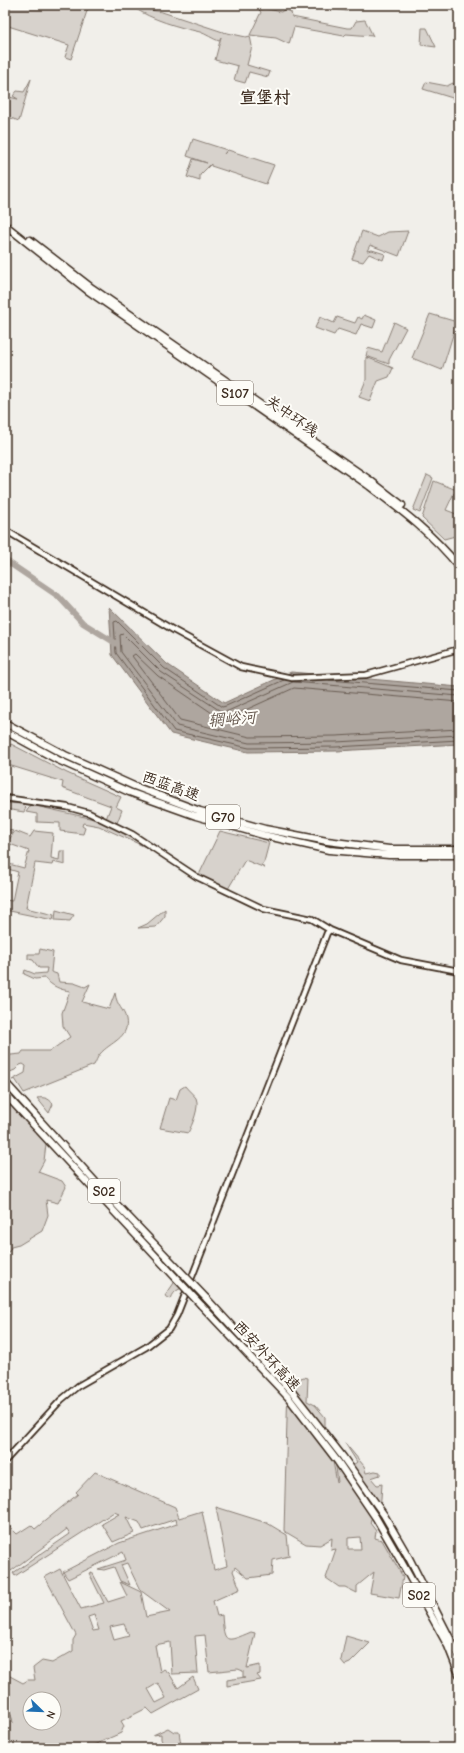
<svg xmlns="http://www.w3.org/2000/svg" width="464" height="1753" font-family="'Comic Neue','LXGW WenKai TC',sans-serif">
	<rect width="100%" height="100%" fill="#f1efea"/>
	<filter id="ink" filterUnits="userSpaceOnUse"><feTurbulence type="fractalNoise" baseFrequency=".025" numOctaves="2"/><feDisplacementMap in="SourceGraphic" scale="8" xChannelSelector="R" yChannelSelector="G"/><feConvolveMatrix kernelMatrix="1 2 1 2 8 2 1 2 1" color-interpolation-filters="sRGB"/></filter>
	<g filter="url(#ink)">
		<path fill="#d7d2cc" stroke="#897e75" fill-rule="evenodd" d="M5 5H89L71 59 65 57 69 45 5 25Z
			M316 5H347V11L316 6Z
			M441 5H453L459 8V15L450 8Z
			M133 7 162 12 223 32 246 37 250 36 252 46 247 65 270 72 268 77 249 72 245 83 234 80 238 66 215 60 221 37 219 41C213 39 206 34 200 32 178 27 152 20 133 7Z
			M264 8 281 12 285 9 291 12 292 17 347 28H352L356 21 365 20 373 36 346 34 344 36 294 27 289 44 276 38 250 35 261 12 259 10Z
			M422 28H427L436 47 421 45Z
			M31 79 19 121 5 116V107L9 97 18 99 13 96 17 91 24 92Z
			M426 82 447 86 453 83 459 100 423 89Z
			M193 139 227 150 224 154 228 150 274 165 266 184 211 166V164L200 175V181L187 177 193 159 207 163 187 156Z
			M362 231 378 237 388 232 408 231 399 256 370 245 367 251 372 250 385 254 383 260 369 254 363 262 352 259Z
			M430 314 457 322 442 370 412 358Z
			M364 315 376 320 373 328 361 324 356 335 338 329 334 335 315 328 320 317 334 323 337 317 355 323 358 317 362 319Z
			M394 322 406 328 389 360V364L366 356 368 348 382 352Z
			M366 357 393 368 389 377 378 381 370 401 359 397 366 380Z
			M427 475 433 478 420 513 413 510Z
			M434 481 459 491V496L454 493 446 510 459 515V535L444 539 422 518Z
			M11 744 67 773 121 797 116 807 122 810 117 823 106 819 111 806 62 788 63 782 5 764V752Z
			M5 803 23 804 26 807 24 812 5 809Z
			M31 805 94 819 125 832 150 849 99 826 83 823 82 826 85 828 83 834 60 831V823L37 822V814L26 812Z
			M5 829 13 831 5 843Z
			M15 831 30 837 34 831 53 833 51 858 59 860 60 851H65V865L53 862 52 865 35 863 26 908 54 915 53 920 5 910V900L12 901 18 872 5 868V863L24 868 29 851 7 843Z
			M220 831 269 843 264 862 261 866 265 868 245 860 225 894 198 877Z
			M165 909V916L156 927 138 928 147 924Z
			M56 910 74 915 70 921 55 920Z
			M40 949 53 952 51 972 57 974 59 982 74 983 85 987 90 984 82 1002 109 1009 115 993C117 1007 124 1009 126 1019 130 1038 110 1042 100 1054 97 1057 96 1062 94 1065L24 1093 15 1079 12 1080 25 1073 26 1066 23 1064 20 1065 15 1070 5 1074V1058L11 1055 21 1054 23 1051H50L70 1037 63 1026 62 1013 70 991C61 990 51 986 45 978L35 979 24 974 25 970 35 974 46 973 47 968H39L33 960 28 959V954H39Z
			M185 1086C188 1090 193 1094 196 1098 200 1107 192 1125 188 1133L160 1128 169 1098 176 1100 180 1089Z
			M37 1098C44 1097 49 1098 53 1104L49 1113Z
			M12 1104C26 1106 25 1112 33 1121 38 1126 42 1130 47 1135L51 1132 46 1144 44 1161 38 1172 62 1181 66 1187 58 1203 46 1200 48 1215 42 1231 19 1245 11 1247 9 1252 5 1251V1113Z
			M172 1278 189 1285C181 1289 174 1289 171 1299L165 1296 174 1283Z
			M304 1377 308 1378 307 1401 315 1405 325 1417V1427L316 1435 332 1456 337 1483 338 1482 335 1460 345 1471 357 1462 345 1443 364 1466 366 1473 375 1471 380 1472V1475L371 1478 377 1485 382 1484 380 1513 371 1519 370 1523 376 1531 375 1538 382 1540 403 1577 399 1598 370 1593 374 1572 357 1586V1593L345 1587H339L326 1578 336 1549 331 1550 332 1538 320 1545 306 1544 284 1531 288 1382ZM360 1537 361 1549H348V1538Z
			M95 1472 175 1507 179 1518 202 1511 214 1570 227 1566 216 1507 267 1523 287 1535 289 1556 273 1560 272 1575 248 1578 235 1567 233 1571 240 1589 213 1601 217 1616 222 1615C224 1644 225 1643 251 1632L255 1633 247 1668 260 1665V1674L257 1675 261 1680 227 1686V1680L245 1677H243V1671L238 1669 209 1672 205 1635 195 1636 198 1673 172 1674 170 1642 155 1645 160 1672 164 1669 169 1673 178 1688 193 1677 198 1689 153 1714 147 1708 121 1721 124 1726 121 1733 87 1748H5V1692L13 1723 5 1689V1678L8 1675 23 1683 28 1680H35L33 1668 42 1661 52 1663 73 1651V1640L76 1635 45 1577 60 1569 81 1609 104 1603 89 1573 92 1572 108 1602 127 1596 120 1582 141 1592 146 1617 170 1612 140 1590 127 1563 121 1565 130 1585 120 1581 114 1567 104 1570 98 1569 126 1560 123 1552 68 1579 63 1572 119 1543 177 1524 176 1519 143 1530 139 1522 126 1517 134 1533 113 1542 102 1524 119 1514 114 1512 15 1576 13 1573 70 1534 67 1529 11 1571 5 1563V1528L8 1525 17 1534 31 1525 35 1529 78 1494 76 1492ZM94 1615 99 1630 93 1631 88 1617ZM124 1624 129 1636 114 1640 110 1627ZM158 1683 166 1698 156 1703 148 1689ZM30 1699H54V1723H30Z
			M346 1636 370 1643 350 1663 345 1665 341 1660Z
			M168 1728 174 1732H179L181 1745 174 1748H165L161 1739V1734L153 1735Z"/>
		<path fill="#aea69f" stroke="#80746b" d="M109 607 167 664 224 703 291 672 459 687V744L337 751 248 752 171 734 112 655Z"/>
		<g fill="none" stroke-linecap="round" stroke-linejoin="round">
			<path stroke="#695c52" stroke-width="1" d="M284 680 226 706 222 707 164 668 117 621 114 622 116 653 174 731 249 748 336 747 459 740
				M329 680 459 691
				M459 696 293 682 228 711 222 712 161 672 123 634 120 635 121 652 177 726 249 743 336 742 459 735
				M459 702 294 688 230 717 222 718 215 715 158 676 135 654 132 656 180 720 250 737 336 736 459 729"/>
			<path stroke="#aea69f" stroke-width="6" d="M5 560 58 596 83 623 117 644"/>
			<g stroke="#3b2a1e" stroke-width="8">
				<path id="secondary" d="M5 530 175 631 241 667 292 678 366 675 459 649
					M5 798 67 807 89 813 132 834 197 877 264 909 312 919 330 930 401 960 459 971
					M5 1461 61 1400 78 1386 146 1347 169 1329 177 1315 327 933 330 930"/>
			</g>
			<g stroke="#3b2a1e" stroke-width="9">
				<path id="highway" d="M5 225 87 290 368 485C401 510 433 534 459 567
					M30 240 92 288 371 481 402 505
					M5 723 65 755 134 786 200 811 265 829 327 841 389 849H459
					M5 731 58 760 129 792 196 816 263 835 329 850 389 855H459
					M206 1298 293 1393 343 1457 384 1515 409 1558 459 1656
					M201 1305 288 1397 338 1462 376 1518 402 1563 448 1646 459 1674"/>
			</g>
			<use href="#secondary" stroke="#fdfcf7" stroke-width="4.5"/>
			<use href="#highway" stroke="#fdfcf7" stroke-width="6"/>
			<g stroke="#3b2a1e" stroke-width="9" stroke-linecap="butt">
				<path id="highway-bridge" d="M5 1082 101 1188 206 1298
					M5 1094 201 1305"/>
			</g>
			<use href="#highway-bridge" stroke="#fdfcf7" stroke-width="6"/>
		</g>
	</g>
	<g text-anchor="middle" stroke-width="4" stroke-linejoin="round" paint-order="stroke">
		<g fill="#fdfcf7" stroke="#75695f" stroke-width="1">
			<rect x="217" y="381" width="36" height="24" rx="3"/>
			<rect x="206" y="805" width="34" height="24" rx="3"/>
			<rect x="88" y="1179" width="32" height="24" rx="3"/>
			<rect x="403" y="1583" width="32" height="24" rx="3"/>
		</g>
		<g font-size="14" font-weight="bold" fill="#3b2a1e">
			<text x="235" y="398">S107</text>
			<text x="223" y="822">G70</text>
			<text x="104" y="1196">S02</text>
			<text x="419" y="1600">S02</text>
		</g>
		<g font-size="15" fill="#3b2a1e" stroke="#fdfcf7">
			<text transform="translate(292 416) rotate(35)" y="5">关中环线</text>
			<text transform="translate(171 786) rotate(20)" y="5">西蓝高速</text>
			<text transform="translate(267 1356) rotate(47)" y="5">西安外环高速</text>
		</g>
		<g font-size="16" font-style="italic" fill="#63554b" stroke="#fdfcf7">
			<text transform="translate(232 718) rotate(-4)" y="6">辋峪河</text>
		</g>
		<g font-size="17" font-weight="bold" fill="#3b2a1e" stroke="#fdfcf7">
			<text x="265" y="103">宣堡村</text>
		</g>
	</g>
	<rect width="464" height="1753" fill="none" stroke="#fdfcf7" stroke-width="20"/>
	<rect x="10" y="10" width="444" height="1733" fill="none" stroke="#3b2a1e" stroke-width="1.5" filter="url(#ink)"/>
	<g transform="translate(42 1711) rotate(113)"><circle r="19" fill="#fdfcf7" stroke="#afa8a0"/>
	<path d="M0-3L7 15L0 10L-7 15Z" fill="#1f6fb2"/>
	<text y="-6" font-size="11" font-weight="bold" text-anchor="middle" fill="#3b2a1e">N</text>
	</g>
</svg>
